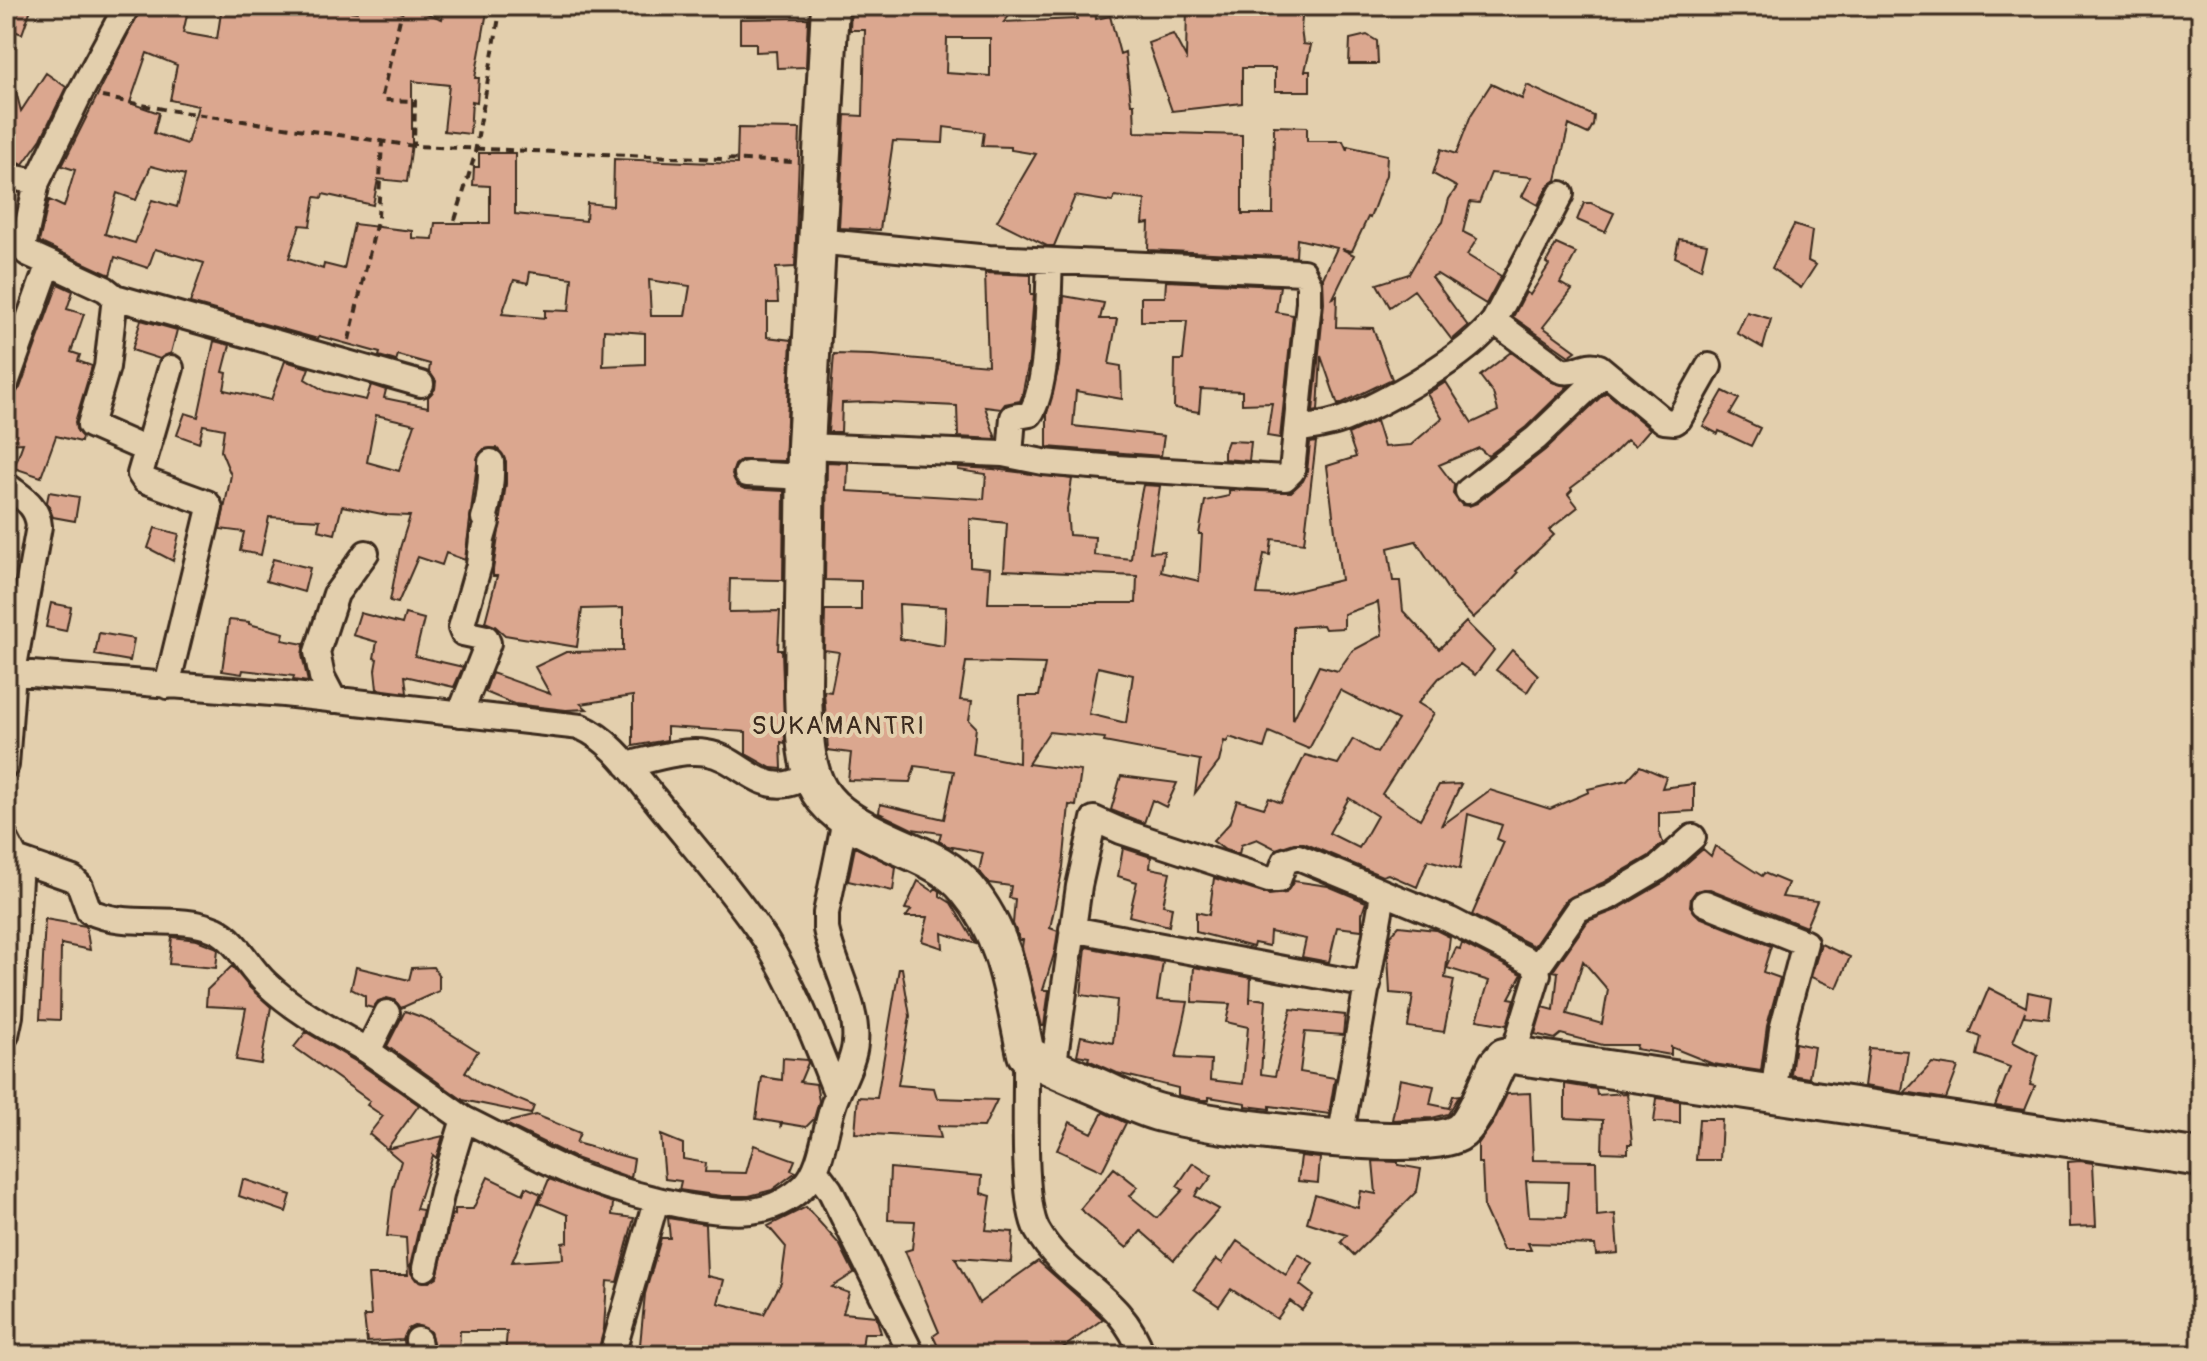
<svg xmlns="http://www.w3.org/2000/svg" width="2207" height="1361" font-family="Pangolin,sans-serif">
	<rect width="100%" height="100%" fill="#e3cfad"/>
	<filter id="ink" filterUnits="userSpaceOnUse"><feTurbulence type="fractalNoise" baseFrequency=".0125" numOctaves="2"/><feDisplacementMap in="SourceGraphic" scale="16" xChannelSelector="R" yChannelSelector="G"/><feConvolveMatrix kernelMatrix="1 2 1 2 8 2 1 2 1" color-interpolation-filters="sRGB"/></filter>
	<g filter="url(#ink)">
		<path fill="#dba78f" stroke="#3b2a1e" stroke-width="2" fill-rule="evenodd" d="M6 6H32L22 34 6 28Z
			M142 6H189L183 33 217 39 222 6H310L357 12 359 6H408L442 19 444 6H488L475 78H479L477 102 472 101 470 134 444 131 449 85 412 81V143L407 182 378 179 373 205 323 194 322 198 315 197 310 226 300 225 289 258 323 269 324 264 344 269 354 224 412 231V238L433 239 435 223H490V186L473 185 474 167H479V153H515V214L586 221 587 203 613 206 614 159 737 164 738 128 800 129 795 267 776 268 778 303H767V337L791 340 785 461 741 460 735 465 732 474 738 486 745 489 784 491 783 580 730 579 729 612 780 611 778 650H782L785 743 781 742 782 769 771 768 746 754V732L667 727V740L633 746V696L581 704 587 709 566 710 514 704 485 692 492 673 550 694 535 667 566 652 623 651V608L582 609 577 647 505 635 495 626 485 622 497 576H493V570L506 484V461L497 448 484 449 478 456 465 560 446 553 442 565 418 557 398 603 390 601 400 548 410 516 387 515 342 506 335 534 318 530 320 520 269 517 261 555 240 551 244 532 220 529 231 475 221 451 224 429 203 425 199 443 177 435 185 413 198 417 214 341 230 345 223 372 227 373 224 390 271 400 285 361 309 368 305 379 325 391 366 400 371 385 386 390 384 398 428 407V397L435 389 436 381 429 372 430 364 398 355 396 361 379 356 380 353 319 336 318 339 190 303 204 263 155 249 148 268 115 257 110 275 39 242 49 200 64 207 75 170 62 166ZM147 53 177 65 170 100 198 106 187 144 154 133 159 113 130 103ZM151 166 185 175 177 207 152 200 135 243 105 234 117 193 136 200ZM530 272 572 278 569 311 545 310V318L502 314 514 280 528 283ZM649 280 690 286 685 316H651ZM604 330 645 333V364L603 366ZM376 415 415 424 399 471 367 462Z
			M851 6 901 8 902 6H1017L1004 22 1077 19 1076 6H1095L1096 19 1110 16 1120 54 1125 52 1131 104H1134L1135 132 1242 135V214H1273L1274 126 1307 127V141H1343L1347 150V146L1387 155 1386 175 1370 218 1368 217 1352 251 1342 249 1354 255 1333 298 1337 296 1336 327 1373 328 1392 379 1338 405 1321 356 1318 411 1313 412 1324 303 1323 278 1337 248 1297 239 1296 257 1148 250 1149 223 1143 224 1145 200 1115 196 1112 202 1075 196 1054 246H1047L997 221 1036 154 1011 150V147L982 146 984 132 944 127 943 143 893 141 880 230 839 228 845 115 863 116 865 30H850ZM947 38H990V76L946 73Z
			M1187 6H1214L1216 13 1244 15V6H1303L1301 29 1303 44 1311 45 1305 71H1310V91H1275V68H1242V103L1172 111 1148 43 1173 34 1186 58Z
			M808 18 806 67 777 68 776 51 756 52V43H740V19Z
			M1367 35 1377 41 1378 64H1349L1350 39Z
			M46 73 66 87 41 139 23 164 6 161V77L12 76 21 111Z
			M1491 84 1522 99 1527 85 1594 116 1593 125 1588 134 1569 125 1556 180 1548 186 1538 205 1522 196 1532 177 1491 173 1479 203 1470 202 1463 232 1477 239 1467 255 1501 276 1486 304 1437 274 1432 277 1468 326 1452 340 1414 290 1390 307 1377 284 1409 274 1429 239 1443 222 1449 199 1457 187 1433 174 1441 149 1456 154 1471 115Z
			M1584 203H1591L1614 213 1605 232 1577 220Z
			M1794 225 1812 231 1808 261 1816 265 1801 288 1772 268Z
			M1679 239 1707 244 1701 269 1675 257Z
			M1556 244 1576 253 1560 283 1572 290 1543 327 1576 351 1569 356 1513 317 1526 292 1530 295 1549 265 1546 263Z
			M985 273 1031 275V294H1034L1029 361 1022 396 1020 401 1005 404 1001 409 985 407 996 439 958 437 957 406 869 402 842 403 841 432H828L834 354 872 355 988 365Z
			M1166 281 1280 286 1276 312 1293 315 1280 438 1267 436 1272 403 1242 404V391L1201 389 1199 412 1174 408 1175 360H1183L1187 321H1141V297H1165Z
			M58 284 73 291 67 309 84 314 71 352 80 355 78 361 92 366 75 422 76 429 82 437 81 442 56 436 41 477 14 468 23 443 6 444V401L20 388Z
			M1064 296 1104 303 1100 319H1117L1109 364 1121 366 1122 399 1076 391 1073 426 1164 436 1161 456 1047 447V413L1059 366Z
			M1747 312 1771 319 1763 348 1737 333Z
			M141 320 177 330 171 353 160 359 132 350Z
			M1511 352 1552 382 1568 386 1526 427 1488 456 1479 448 1439 465 1454 485 1453 494 1462 505 1469 506 1477 503 1545 450 1606 392 1650 429 1635 446 1627 440 1604 463 1571 488 1572 490 1568 494 1578 507 1549 530 1554 535 1516 571 1518 573 1498 595 1473 618 1453 597 1416 541 1388 548 1393 581H1400L1403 611 1439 649 1466 622 1494 650 1475 675 1460 664 1439 678 1418 703 1434 713 1382 794 1420 819 1439 785 1461 784 1441 826 1490 790 1550 809 1589 792 1588 789 1627 780 1640 766 1666 777 1662 788 1694 784V811L1659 813V831L1663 843 1649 856 1602 883 1566 900 1534 946 1472 915 1504 842 1497 839 1502 825 1468 814 1460 869 1428 860 1417 887 1388 874 1382 876 1304 843H1294L1276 849 1257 839 1241 845 1239 854 1225 850 1213 841 1229 824 1237 800 1264 808 1269 798 1281 803 1305 755 1338 764 1353 739 1377 753 1398 720 1340 690 1309 749 1269 732 1264 748 1229 737 1227 742 1224 741 1219 762 1195 793 1200 760 1104 742 1105 738 1049 732 1028 764 1081 771 1076 806 1069 805 1063 867 1050 928 1058 931 1055 951 1043 990H1049L1044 1026H1042L1022 947 1023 940H1020L1013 924 1015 899 1009 898 1011 886 989 883 979 871 983 853 948 846 939 841 941 833 912 829 879 813 880 804 944 819 954 771 915 766 910 782 848 780 851 753 828 750 824 691 831 692 839 652 824 650 825 610H861V581L825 580 827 462 848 463 847 491 984 499 986 474 958 470V467L993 469 1072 479 1067 509 1069 535 1095 537 1094 555 1131 559 1134 529 1143 485 1160 486 1150 552 1164 551 1161 572 1199 581 1202 534H1199L1205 501 1229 496V490L1291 492 1303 481 1307 472 1310 443 1316 442 1304 543 1272 539 1270 555 1264 554 1257 594 1279 595 1341 580 1327 466 1356 457 1348 434 1376 421 1384 447 1411 445 1442 418 1427 394 1446 382 1472 423 1498 411 1493 393 1480 376ZM970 519 1007 523 1004 570 1137 576 1136 603H988L990 568 970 566ZM1378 602 1382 635 1352 651 1338 671 1319 666 1293 720V627L1323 625 1325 629 1344 628V614ZM899 604 946 607 944 646 900 639ZM966 662 1045 664 1039 696H1020L1019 763 973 754 976 727 969 720 972 701 960 700ZM1098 667 1133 675 1126 723 1089 714ZM1349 798 1377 816 1359 848 1329 833Z
			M1723 391 1739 399 1730 414 1760 428 1751 446 1719 431 1718 434 1703 426Z
			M1228 441 1251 442 1249 461 1224 459V452Z
			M49 492 79 497 75 521 53 517 47 502Z
			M155 528 179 534 173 561 148 548Z
			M273 559 310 568 304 592 266 581Z
			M51 603 71 607 66 631 46 627Z
			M360 613 402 624 405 614 424 619 415 656 463 667 454 687 405 676 407 693 377 689 375 670 377 659 374 658 377 642 353 635Z
			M229 620 249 622V624L284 633 282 640 304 644 302 655 308 682 293 680 294 676 243 670 242 674 222 671Z
			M99 633 134 639 130 661 95 655Z
			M1512 650 1538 675 1527 692 1496 670Z
			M1121 776 1177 783 1166 807 1152 800 1144 823 1111 810Z
			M1715 846 1762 876 1764 873 1788 883 1782 897 1817 901 1806 927 1710 889 1696 891 1691 898 1690 906 1699 917 1771 946 1763 972 1780 978 1767 1026 1761 1071 1713 1064 1671 1047V1055L1636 1049 1637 1045H1603L1561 1034 1555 1039 1535 1034 1543 1007 1554 1010 1558 972 1553 971 1588 921 1616 910 1666 881 1703 849 1711 856ZM1583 961 1608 990 1602 1024 1567 1014Z
			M855 847 896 867 893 891 848 881Z
			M1123 848 1151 857 1150 868 1170 872 1163 905 1172 907 1169 926 1129 916 1137 882 1118 876Z
			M1214 878 1269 895 1286 893 1294 881 1328 886 1366 902 1362 914V930L1337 927 1329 962 1302 957 1306 939 1270 932 1269 946 1254 943 1253 947 1196 932V912L1209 915Z
			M918 881 933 891 936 888 940 891V896L951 903 976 944 942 933 943 948 922 941 928 917H906L911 910 905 909Z
			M45 919 86 926 90 950 61 944 60 1020 40 1019Z
			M1399 926 1436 930 1450 937 1445 978 1454 980 1444 1032 1408 1027 1413 995 1390 993 1388 955 1391 935Z
			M172 937 197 940 215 947 218 949 216 968 169 964Z
			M1462 943 1522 974 1509 998 1515 999 1507 1025 1477 1020 1489 981 1447 968 1456 948 1460 949Z
			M1821 944 1850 957 1837 988 1811 977Z
			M1086 947 1163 962 1157 1000 1188 1002 1176 1058 1211 1060 1210 1080 1243 1084 1248 1027 1226 1022 1230 1004 1192 1002 1194 967 1251 978 1250 1003V998L1266 1000 1261 1074 1275 1076 1291 1009 1345 1015 1343 1035 1305 1032 1300 1072 1335 1078 1329 1114 1270 1106V1109L1246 1106V1103L1209 1097V1100H1202L1178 1095V1088L1117 1073 1088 1060 1089 1057 1077 1055 1081 1036 1113 1043 1117 1000 1081 995Z
			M232 966 249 987 271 1007 261 1064 236 1060 246 1008 206 1006 207 990Z
			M356 967 409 980 412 968 433 967 439 976V991L401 1008 394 1000 387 998 378 1001 373 1008 365 1006V996L351 989Z
			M899 968H902L910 1016 898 1085 934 1088 937 1098 997 1100 984 1127 938 1126 941 1138 855 1133 858 1097 877 1098Z
			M1989 988 2026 1007 2028 992 2052 997 2049 1019 2024 1016 2025 1011 2013 1042 2038 1055 2030 1085 2035 1086 2025 1110 1995 1106 2010 1067 1977 1055 1981 1037 1970 1033Z
			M405 1011 427 1019 478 1051 465 1072 481 1084 534 1106 531 1114 463 1100 387 1046Z
			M306 1032 360 1064 419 1105 387 1149 443 1136 436 1158 433 1155 416 1209 423 1210 410 1266 411 1273 416 1280 429 1282 437 1277 452 1214 455 1215V1209H473L488 1177 523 1194 526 1187 541 1194 512 1262 563 1259 562 1243 568 1242V1215L539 1203 549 1179 613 1203 612 1215 634 1218 617 1282 607 1281 604 1329 597 1355H505L507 1331H460L459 1355H436L430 1331 416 1325 408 1329 403 1340 367 1342 364 1316H371L368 1275H408L406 1238 387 1236 393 1189 401 1161 369 1134 383 1116 367 1105 370 1101 294 1047Z
			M1795 1043 1814 1047 1809 1078 1791 1075Z
			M1869 1048 1908 1051 1902 1092 1864 1086Z
			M783 1058 807 1060 808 1063 800 1082 816 1084 819 1101 814 1119 806 1127 782 1123 781 1126 780 1123 756 1119 762 1077 782 1080Z
			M1932 1063 1958 1067 1946 1099 1905 1092Z
			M1400 1079 1434 1086 1430 1104 1449 1108 1453 1096 1460 1095 1448 1114 1432 1118 1392 1120Z
			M1565 1084 1596 1089 1597 1095 1627 1093 1632 1144H1628V1153L1602 1152 1603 1120 1565 1118Z
			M1530 1093 1533 1160 1596 1161 1597 1216 1615 1214 1618 1253 1596 1255 1595 1245 1528 1243 1531 1250H1503L1484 1208 1482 1163H1478V1144L1493 1123 1507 1094ZM1526 1181 1568 1182 1566 1217 1529 1216Z
			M1657 1098 1680 1101V1123L1654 1122Z
			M1103 1112 1126 1123 1102 1171 1057 1150 1070 1122 1092 1133Z
			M536 1115 580 1133 576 1143 634 1159 631 1178 575 1158 504 1123Z
			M1699 1119H1722L1720 1160H1696Z
			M661 1135 683 1144V1159L706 1163 705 1172 746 1173 754 1145 795 1160 791 1170 796 1172 772 1190 749 1196H722L679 1190 681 1181 665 1179Z
			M1301 1156 1320 1158 1318 1183 1298 1181Z
			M1373 1161 1398 1162V1165L1421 1169 1417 1191 1354 1255 1341 1242 1347 1235 1307 1222 1315 1195 1358 1208 1361 1191 1376 1194Z
			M2080 1161 2093 1163 2096 1226 2069 1227 2068 1162Z
			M1193 1163 1212 1176 1202 1189 1199 1188 1195 1196 1219 1209 1174 1260 1141 1231 1127 1248 1080 1209 1114 1168 1138 1187 1130 1196 1157 1218 1183 1190 1177 1186Z
			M890 1168 982 1176 981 1193 991 1196 986 1230 1013 1232 1011 1262 955 1258 979 1303 1038 1261 1103 1319 1053 1355H942L933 1336 939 1332 905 1251 912 1249 915 1221 888 1220Z
			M243 1179 291 1195 286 1212 239 1196Z
			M806 1207 840 1245 854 1273 832 1287 849 1293 843 1313 876 1316 881 1333H864L861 1355H639L645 1294 661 1238H670L668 1218 705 1224 707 1276 724 1280 718 1303 764 1314 781 1283 786 1247 768 1226Z
			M1237 1241 1286 1275 1298 1254 1313 1263 1300 1285 1313 1295 1302 1310 1290 1301 1277 1319 1231 1289 1219 1306 1194 1289 1216 1259 1222 1263Z"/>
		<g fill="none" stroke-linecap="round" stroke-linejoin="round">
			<g stroke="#3b2a1e" stroke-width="30">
				<path id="street" d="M6 176 37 182 80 93 127 6
					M49 263 105 289 115 297 107 367 90 425 147 450
					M115 297 421 384
					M1494 321 1560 370C1575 376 1585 361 1599 367L1664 421 1675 422 1679 419 1709 366
					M6 383 49 263 27 253 23 247 37 182
					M1296 430C1312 427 1329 425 1344 419 1385 403 1468 356 1494 321L1561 194
					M806 446 1003 454 1043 462 1116 468 1285 478 1292 471 1309 302V284L1303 272 989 258 816 241
					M1010 455 1013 417 1030 414C1049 388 1048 296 1050 261
					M747 474 805 477
					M6 485C22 498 37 504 39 526L13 672 6 765
					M1468 491 1536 438 1605 372
					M6 672 284 694 581 727C613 741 633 773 655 799 692 845 732 890 765 939 796 988 816 1042 837 1095 825 1121 824 1167 804 1186 771 1218 732 1214 690 1207 654 1200 619 1191 584 1178 543 1162 504 1138 464 1119L442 1191 425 1268
					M167 686 210 508 207 503 144 480 140 474 171 368
					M334 700 322 677 317 652 336 594 366 553
					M460 714 488 643 486 638 463 633 461 628 479 565 482 539 487 522 484 518C489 504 492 477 491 462
					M627 765C653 759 681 749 707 753 736 757 757 790 787 784 795 783 803 778 810 775
					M6 840 16 859 19 879 10 1016 6 1035
					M16 859 73 879 80 886 89 911C128 930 176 913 216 930 237 940 249 968 266 983 295 1011 333 1031 368 1051
					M1705 903 1805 943 1782 1030 1773 1095
					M1072 929 1368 985
					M1537 968 1578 909 1609 897 1658 868 1693 837
					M387 1013 368 1051 464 1119
					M1026 1054C1027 1093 1021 1200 1037 1230 1065 1281 1123 1295 1142 1355
					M1053 1070 1079 886 1094 819 1121 831 1269 880H1278L1285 861 1298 857 1450 920 1533 963 1538 974 1513 1055
					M837 1095C843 1079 854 1060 855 1043 859 1008 833 964 826 929V913L845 820
					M1340 1139 1383 894
					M815 1170 830 1190 912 1355
					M418 1340 421 1355
					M612 1355 656 1201"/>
			</g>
			<g stroke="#3b2a1e" stroke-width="42">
				<path id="secondary" d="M830 6 806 446 803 686C805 791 810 807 906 849 929 859 951 869 967 889 1007 936 1013 995 1026 1054 1048 1067 1070 1075 1093 1085 1115 1094 1137 1107 1161 1113 1210 1126 1418 1155 1458 1133 1474 1124 1488 1082 1497 1065L1504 1057 1513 1055 2201 1158"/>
			</g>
			<path stroke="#3b2a1e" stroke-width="4" stroke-dasharray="8 6" stroke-linecap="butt" d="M403 6 382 96 385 100 415 101 414 146
				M102 97 168 110 414 146 793 162
				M455 220 474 158 501 6
				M349 340 378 217 382 142"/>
			<use href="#street" stroke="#e3cfad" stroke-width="24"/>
			<use href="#secondary" stroke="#e3cfad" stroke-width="36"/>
		</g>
	</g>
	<g text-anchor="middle" stroke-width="8" stroke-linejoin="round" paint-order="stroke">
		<g font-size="26" letter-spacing="2" fill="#3b2a1e" stroke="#e3cfad">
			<text x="839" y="734">SUKAMANTRI</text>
		</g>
	</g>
	<rect width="2207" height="1361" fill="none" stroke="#e3cfad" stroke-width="32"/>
	<rect x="16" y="16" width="2175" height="1329" fill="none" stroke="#3b2a1e" stroke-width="3" filter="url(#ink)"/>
</svg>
